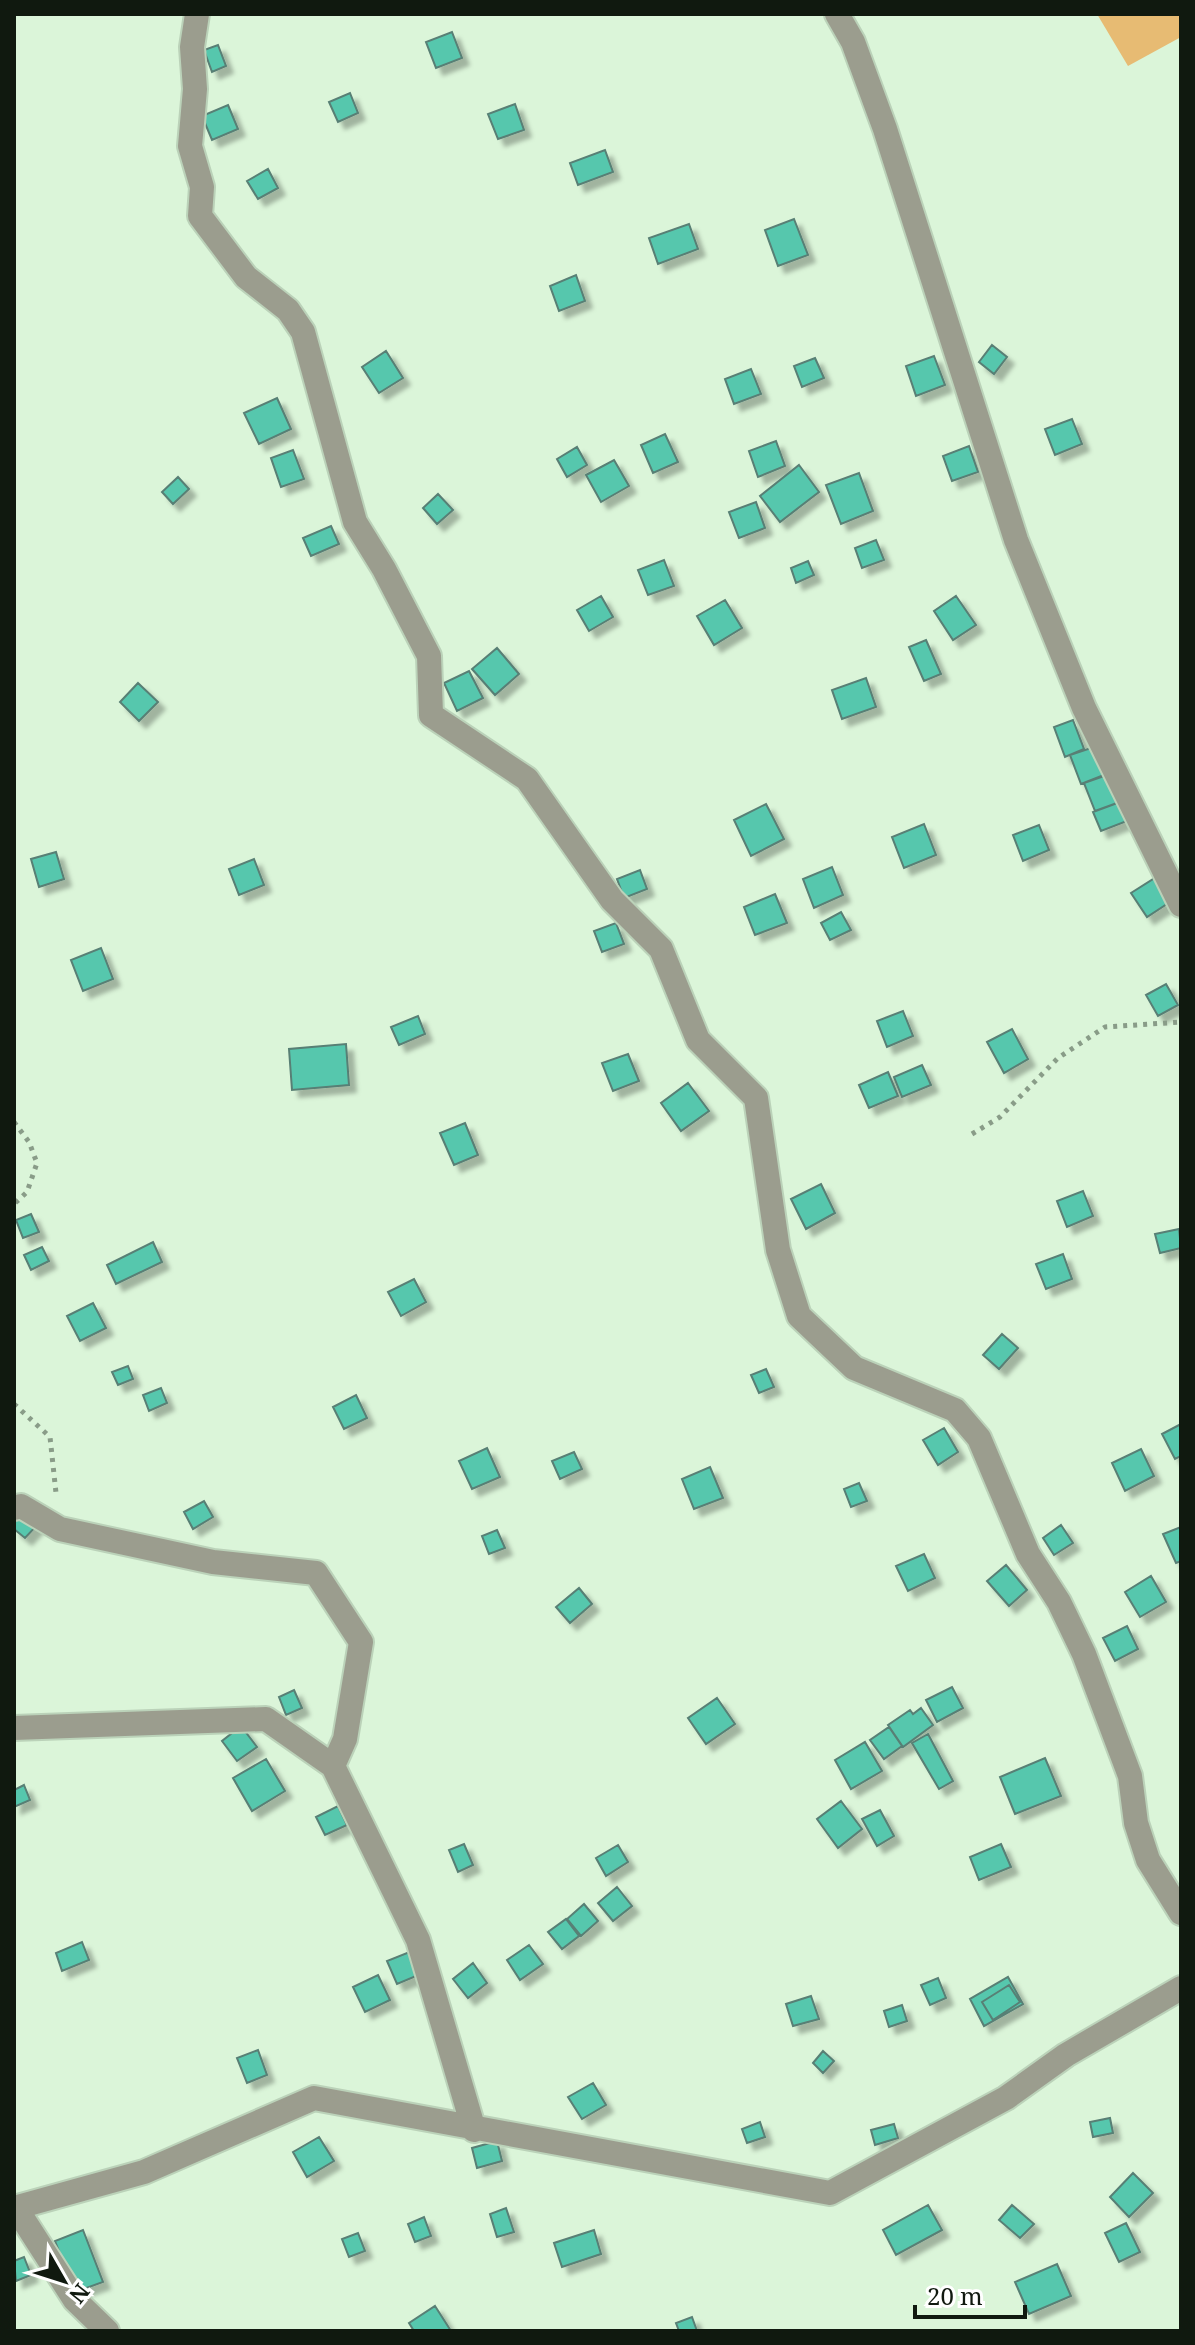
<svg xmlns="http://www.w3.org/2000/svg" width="1195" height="2345" font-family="'Noto Serif',serif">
	<defs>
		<filter id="shadow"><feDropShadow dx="7" dy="7" stdDeviation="2" flood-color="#0004"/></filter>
	</defs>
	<rect width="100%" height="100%" fill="#dbf5d9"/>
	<path fill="#e7bb73" d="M1097 14H1181V37L1128 66Z"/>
	<path fill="#56c7ad" stroke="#587f74" stroke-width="2" filter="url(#shadow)" d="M452 32 462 58 436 68 426 42Z
		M218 45 226 66 212 72 204 50Z
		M350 93 358 113 338 122 329 102Z
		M515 104 524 130 498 139 488 114Z
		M228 105 238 129 212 140 202 116Z
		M605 150 613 172 578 185 570 163Z
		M268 169 278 188 258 199 247 181Z
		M794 219 808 255 778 266 765 230Z
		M689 224 698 249 658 264 649 238Z
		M576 275 585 301 559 311 550 286Z
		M992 345 1007 357 994 374 979 362Z
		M386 351 403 378 379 393 362 367Z
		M934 356 945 385 916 396 906 366Z
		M815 358 824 378 802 387 794 366Z
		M751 369 761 394 734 404 725 379Z
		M277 398 291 429 259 444 244 413Z
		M1072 419 1082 444 1055 455 1045 429Z
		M665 434 678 462 653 473 641 445Z
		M776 441 785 466 758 477 749 451Z
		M969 446 978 472 952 481 943 456Z
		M577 447 587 465 567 477 557 459Z
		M293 450 304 479 281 487 271 458Z
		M614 460 629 486 601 502 586 475Z
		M799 465 819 492 780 522 760 496Z
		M859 473 873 511 841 524 826 485Z
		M178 477 189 489 173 504 162 492Z
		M438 494 453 510 437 524 423 508Z
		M756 502 765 528 739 538 729 512Z
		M331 526 339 544 311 556 303 538Z
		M876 540 884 560 862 568 855 548Z
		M664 560 674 586 648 595 638 570Z
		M808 561 814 575 796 583 791 568Z
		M601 596 613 617 589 631 577 610Z
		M956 596 976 625 953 640 934 611Z
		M725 600 742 628 714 645 697 616Z
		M926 640 941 674 924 681 909 647Z
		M497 648 519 674 495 695 472 669Z
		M469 671 483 698 457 711 444 683Z
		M866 678 876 707 842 719 832 690Z
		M138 683 158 702 139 721 120 702Z
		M1073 720 1084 749 1065 757 1054 727Z
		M1094 747 1104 775 1081 784 1070 755Z
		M1107 775 1117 803 1095 811 1084 783Z
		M1120 802 1127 821 1101 831 1093 812Z
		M766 804 784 839 751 856 734 820Z
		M924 824 936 855 904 868 892 837Z
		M1039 825 1049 850 1023 861 1013 835Z
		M56 852 64 879 39 887 31 859Z
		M254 859 264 885 239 895 229 869Z
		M832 867 843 895 814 908 803 879Z
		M640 870 647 889 624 898 617 879Z
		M1158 876 1173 900 1147 917 1131 893Z
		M775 894 787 923 755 935 744 907Z
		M841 912 851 930 830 940 821 923Z
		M616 923 624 944 602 952 594 931Z
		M101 948 113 979 83 991 71 960Z
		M1166 984 1178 1005 1158 1016 1146 995Z
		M903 1011 913 1036 887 1047 877 1021Z
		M418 1016 425 1034 399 1045 391 1027Z
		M1012 1029 1028 1059 1004 1073 987 1042Z
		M346 1044 349 1085 292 1090 289 1049Z
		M628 1054 639 1081 613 1091 602 1063Z
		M922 1065 931 1085 902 1097 894 1077Z
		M888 1072 898 1096 869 1108 859 1085Z
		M688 1083 709 1111 681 1131 661 1103Z
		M465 1123 478 1155 454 1165 440 1133Z
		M821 1184 835 1213 806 1229 791 1199Z
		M1083 1191 1093 1216 1067 1227 1057 1201Z
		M31 1214 39 1232 23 1238 16 1220Z
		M1179 1229 1181 1248 1160 1253 1155 1234Z
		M153 1242 162 1262 116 1284 107 1265Z
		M42 1247 49 1261 31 1270 24 1255Z
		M1063 1254 1072 1279 1046 1289 1036 1264Z
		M414 1279 426 1302 401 1316 388 1292Z
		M93 1303 106 1328 80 1341 67 1316Z
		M1002 1334 1018 1348 999 1369 983 1355Z
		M128 1366 133 1379 118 1385 112 1372Z
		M766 1369 774 1387 759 1393 751 1375Z
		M161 1388 167 1403 149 1411 143 1395Z
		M356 1395 367 1418 344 1429 333 1407Z
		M1181 1424V1456L1175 1459 1162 1434Z
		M944 1428 958 1452 938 1465 923 1440Z
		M487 1448 500 1477 472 1489 459 1461Z
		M1141 1449 1154 1476 1125 1491 1112 1463Z
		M574 1452 582 1469 560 1479 552 1461Z
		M710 1467 723 1498 694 1509 682 1479Z
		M859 1483 867 1501 851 1507 844 1489Z
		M204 1501 213 1517 193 1529 184 1512Z
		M24 1511 39 1523 25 1538 14 1529V1523Z
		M1061 1525 1073 1543 1054 1555 1043 1538Z
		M1181 1527V1561L1176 1563 1163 1534Z
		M497 1530 505 1548 489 1554 482 1536Z
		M924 1554 935 1578 908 1591 896 1566Z
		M1006 1565 1027 1590 1009 1606 987 1581Z
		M1151 1576 1166 1602 1140 1617 1125 1592Z
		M579 1588 592 1604 570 1623 556 1607Z
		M1127 1626 1138 1649 1115 1661 1103 1638Z
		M952 1687 963 1708 937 1722 926 1700Z
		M294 1690 302 1708 286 1715 279 1697Z
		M717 1698 735 1724 706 1744 688 1718Z
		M921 1708 933 1725 903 1747 888 1725 910 1710 913 1714Z
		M241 1726 257 1747 237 1761 222 1741Z
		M889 1727 902 1746 884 1759 870 1740Z
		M928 1734 953 1781 939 1789 912 1743Z
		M865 1742 882 1771 851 1789 835 1760Z
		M1045 1758 1061 1796 1015 1814 1000 1777Z
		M266 1759 285 1791 252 1811 233 1778Z
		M24 1785 30 1800 14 1807V1790Z
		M841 1801 862 1829 838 1848 817 1819Z
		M338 1806 347 1825 325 1835 316 1817Z
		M880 1810 894 1836 877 1846 862 1819Z
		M464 1844 473 1865 458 1872 449 1850Z
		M1001 1844 1011 1867 979 1880 970 1857Z
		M618 1845 628 1862 606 1876 596 1858Z
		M617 1887 632 1906 613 1921 598 1903Z
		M584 1904 598 1921 581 1936 567 1919Z
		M566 1919 579 1936 562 1949 548 1932Z
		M82 1942 89 1960 62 1971 56 1953Z
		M529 1945 543 1964 520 1980 507 1960Z
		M412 1951 421 1974 397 1984 387 1961Z
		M473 1963 487 1983 468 1998 453 1979Z
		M378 1975 390 2000 365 2012 353 1987Z
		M1008 1977 1023 2004 984 2026 970 1999Z
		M938 1978 946 1998 930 2005 921 1985Z
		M1009 1985 1020 2002 993 2020 982 2002Z
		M811 1996 819 2019 793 2026 786 2004Z
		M902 2005 907 2021 889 2027 884 2011Z
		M258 2050 267 2075 247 2083 237 2058Z
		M823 2051 834 2061 823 2073 813 2063Z
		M593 2083 606 2105 582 2119 568 2097Z
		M1110 2118 1113 2133 1093 2137 1090 2122Z
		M760 2122 765 2137 747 2143 742 2129Z
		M894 2124 898 2138 875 2145 871 2130Z
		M319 2137 334 2161 307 2177 293 2152Z
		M497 2141 502 2161 477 2168 472 2148Z
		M1133 2173 1153 2193 1129 2217 1110 2197Z
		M928 2205 942 2230 896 2255 883 2230Z
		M1012 2205 1034 2224 1020 2238 999 2220Z
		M506 2208 514 2232 497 2237 490 2214Z
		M424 2217 431 2236 415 2242 408 2224Z
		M1126 2223 1140 2252 1119 2262 1105 2233Z
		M83 2230 103 2282 75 2292 55 2241Z
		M594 2230 601 2254 562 2267 554 2243Z
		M358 2233 365 2251 349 2257 342 2239Z
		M24 2257 31 2275 16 2281 14 2261Z
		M1057 2264 1071 2296 1029 2314 1015 2282Z
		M435 2306 451 2331H414L409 2323Z
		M692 2317 697 2331H679L676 2323Z"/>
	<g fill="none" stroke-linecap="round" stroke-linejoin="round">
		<g stroke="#bbd2b9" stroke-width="28">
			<path id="minor" d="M197 14 192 47 195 89 190 146 202 187 200 216 246 277 288 310 303 332 355 522 384 569 429 656 431 715 527 779 612 900 661 949 698 1040 756 1098 778 1250 799 1316 854 1368 955 1410 979 1438 1028 1554 1059 1602 1084 1654 1130 1776 1136 1823 1148 1860 1181 1913
				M837 14 853 42 885 129 1016 540 1084 708 1181 905
				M14 1508 21 1506 60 1529 213 1562 316 1573 361 1642 345 1739 333 1766 418 1940 474 2130
				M14 1728 266 1719 333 1766
				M14 2208 144 2172 314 2098 830 2193 1006 2098 1066 2055 1181 1988
				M16 2208 75 2300 107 2331"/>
		</g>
		<path stroke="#899c88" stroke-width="5" stroke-dasharray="4 6" stroke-linecap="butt" d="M14 1122 29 1142 37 1163 27 1192 14 1204
			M972 1134 1000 1117 1058 1058 1105 1027 1181 1022
			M14 1404 50 1437 56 1493"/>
		<use href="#minor" stroke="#9b9d8e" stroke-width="24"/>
	</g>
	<rect width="1195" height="2345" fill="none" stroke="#10190f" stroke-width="32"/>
	<g transform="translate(64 2281) rotate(129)" stroke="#ffffff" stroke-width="6" paint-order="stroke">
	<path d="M0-6L14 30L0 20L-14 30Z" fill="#10190f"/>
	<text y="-12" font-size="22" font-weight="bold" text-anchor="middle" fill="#10190f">N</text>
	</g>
	<path d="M915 2305v12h110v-12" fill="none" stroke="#10190f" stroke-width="4"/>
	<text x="927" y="2305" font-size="24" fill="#10190f" stroke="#ffffff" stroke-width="6" paint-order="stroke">20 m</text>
</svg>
